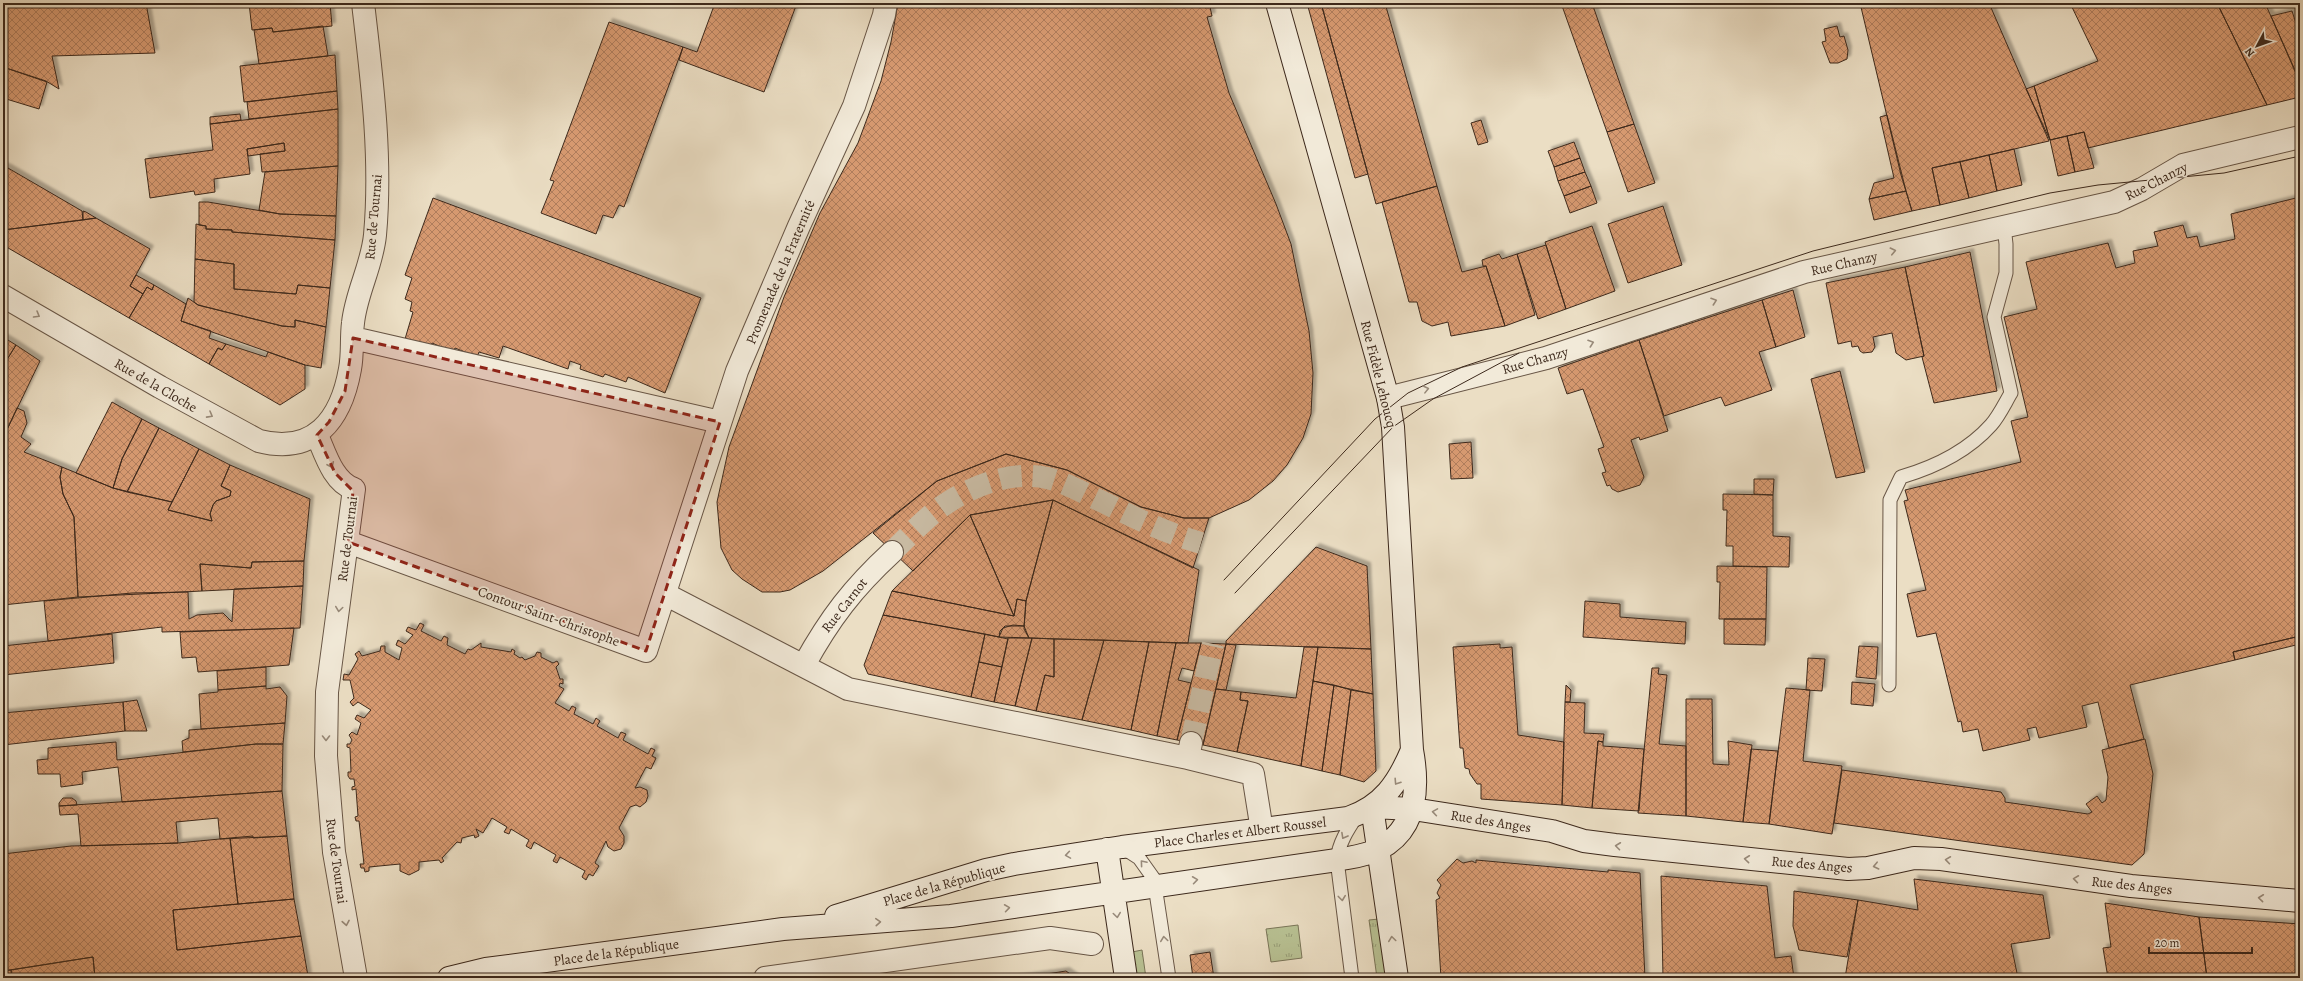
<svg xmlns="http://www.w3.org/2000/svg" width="2303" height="981" font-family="Alegreya,serif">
	<defs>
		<pattern id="grass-tufts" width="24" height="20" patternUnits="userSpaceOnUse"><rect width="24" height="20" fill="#b8c193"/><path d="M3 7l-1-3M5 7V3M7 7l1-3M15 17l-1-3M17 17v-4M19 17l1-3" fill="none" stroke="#979d77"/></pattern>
		<pattern id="building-cross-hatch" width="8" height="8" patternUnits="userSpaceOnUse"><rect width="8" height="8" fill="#d69970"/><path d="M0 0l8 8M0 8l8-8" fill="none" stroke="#af7d5b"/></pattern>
		<filter id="shadow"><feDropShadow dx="3.5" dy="-3.5" stdDeviation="1" flood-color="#0004"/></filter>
	</defs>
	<rect width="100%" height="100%" fill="#ebdec4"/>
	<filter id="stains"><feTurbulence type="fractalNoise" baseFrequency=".005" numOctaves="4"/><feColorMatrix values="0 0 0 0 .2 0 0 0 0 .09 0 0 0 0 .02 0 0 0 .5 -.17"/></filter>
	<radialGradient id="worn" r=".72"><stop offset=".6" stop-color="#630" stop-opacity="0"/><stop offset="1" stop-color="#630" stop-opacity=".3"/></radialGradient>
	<path fill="url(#grass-tufts)" stroke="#7a7558" d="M1379 919 1388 978H1377L1369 920Z
		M1298 925 1302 958 1271 962 1266 929Z
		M1142 950 1146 978H1135L1132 952Z"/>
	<path fill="url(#building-cross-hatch)" stroke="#3d291c" filter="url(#shadow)" d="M3 3H146L155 53 52 56 59 89 46 81 3 67Z
		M249 3H330L332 26 273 32 272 28 252 30Z
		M715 3H797L764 92 679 60 683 47 697 52Z
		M898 3H1204L1205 8 1210 7 1212 16 1207 17 1229 93 1276 204 1291 244 1309 331 1313 373 1311 414 1303 438 1287 465 1273 481 1249 500 1209 518H1184L1141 507 1067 470 1006 454 937 481 823 571 790 590 780 592H762L742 579 732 570 721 548 717 502 729 447 784 297 820 213 858 143 881 81 891 42Z
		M1307 3H1321L1368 174 1355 178Z
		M1321 3H1385L1437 186 1376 204Z
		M1561 3H1592L1634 124 1607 132Z
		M1860 3H1989L2049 141 1932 168 1940 205 1912 211 1901 175Z
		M2070 3H2217L2267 105 2088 148 2084 132 2050 140 2034 86 2098 61Z
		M2217 3H2265L2299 79 2300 97 2267 105Z
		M2292 11 2300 36V83L2271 16Z
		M609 22 683 47 624 207 619 205 613 218 603 215 596 234 541 213 554 181 550 180Z
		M323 26 328 56 259 64 254 30 272 28 273 32Z
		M1837 26 1840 37 1844 36 1848 50 1847 59 1838 63H1830L1822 42 1826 41 1824 29Z
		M335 55 337 91 244 102 240 66Z
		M3 67 47 82 39 109 3 98Z
		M2034 86 2050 140 2026 89Z
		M337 91 338 109 249 119 247 102Z
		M338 109V166L262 172 260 154 285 151 284 143 247 149 250 174 214 179 215 192 195 195 194 191 150 198 145 159 213 150 210 124Z
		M240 114 241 120 210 124V117Z
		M1887 115 1906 191 1869 199 1874 183 1894 178 1880 117Z
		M1481 120 1488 142 1478 145 1471 123Z
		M1634 124 1655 183 1628 192 1607 132Z
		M2084 132 2094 168 2075 172 2067 136Z
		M2067 136 2075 172 2058 176 2050 140Z
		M1574 142 1580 158 1554 167 1548 151Z
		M284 143 285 151 248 156 247 149Z
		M2014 149 2022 185 1997 191 1989 155Z
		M1989 155 1997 191 1969 198 1960 162Z
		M1580 158 1585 172 1558 181 1554 167Z
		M1960 162 1969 198 1940 205 1932 168Z
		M3 166 8 168 3 180Z
		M338 166 336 216 280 214 259 210 265 172Z
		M8 168 82 211 83 220 3 230V180Z
		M1585 172 1591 186 1564 196 1558 181Z
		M1437 186 1462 272 1486 266 1505 326 1451 336 1448 322 1432 326 1422 321 1417 302H1409L1382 202Z
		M1591 186 1597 203 1570 213 1564 196Z
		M1906 191 1912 211 1874 220 1869 199Z
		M2300 197V636L2233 652 2235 660 2130 685 2144 739 2109 748 2098 702 2082 706 2087 727 2039 738 2036 727 2027 729 2030 740 1983 751 1978 729 1963 732 1961 721 1958 722 1936 633 1917 637 1907 594 1926 590 1904 501 1908 500 1905 490 2021 462 2011 421 2028 417 2004 317 2037 309 2026 262 2108 243 2116 268 2135 263 2133 251 2158 246 2154 232 2183 225 2187 238 2197 236 2200 247 2235 239 2231 214Z
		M433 198 701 298 665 393 628 377 626 382 605 374 603 377 580 369 581 365 570 361 568 369 503 346 499 358 479 352 477 357 455 348 453 352 432 343 430 347 405 339 413 312 410 311 412 302 405 299 412 278 405 275Z
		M199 202H208L280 214 336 216 335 240 232 232V230L206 229V226L199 225Z
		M1663 206 1682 265 1628 283 1608 224Z
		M83 211 86 212 96 218 83 220Z
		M96 218 150 249 130 286 143 294 129 318 3 245V230Z
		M196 224 206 226V229L232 230V232L335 240 330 288 298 285 296 294 234 289V264L195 259Z
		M1592 226 1615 291 1566 309 1545 242Z
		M1546 245 1566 309 1538 319 1517 254Z
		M1970 252 1997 391 1934 403 1922 357 1924 356 1905 267Z
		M1499 254 1502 259 1517 254 1535 315 1505 326 1486 266H1483L1482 260Z
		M195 259 234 264V289L296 294 298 285 330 288 326 327 295 320V327L282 326 198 305 194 302Z
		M1905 267 1924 356 1906 360 1896 353 1892 333 1873 337 1875 347 1872 352 1863 353 1860 351 1858 346 1852 347 1851 341 1838 344 1826 283Z
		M136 275 154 285 152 290 147 287 143 294 130 286Z
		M154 285 186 304 181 321 211 331 209 338 226 344 222 350 218 348 209 364 129 318 147 287 152 290Z
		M1793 290 1805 337 1776 347 1762 300Z
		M188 298 198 305 282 326 295 327V320L326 327 321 368 305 365 181 321Z
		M1762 300 1776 347 1759 352 1772 390 1725 406 1721 397 1664 416 1639 340Z
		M3 337 16 345 3 366Z
		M1639 340 1668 431 1640 440 1639 437 1631 440 1644 477 1640 485 1618 492 1612 489 1610 485 1607 486 1602 473 1606 472 1598 449 1604 447 1583 389 1567 394 1558 368Z
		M226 344 266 357 268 352 305 365V389L280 405 209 364 218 348 222 350Z
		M16 345 40 361 3 438V366Z
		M1840 371 1865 472 1836 478 1811 379Z
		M112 402 142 419 122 459 113 488 76 473Z
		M17 408 24 411 27 423 21 437 31 444 24 452 62 467 60 477 63 494 74 517 78 597 3 605V438Z
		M142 419 159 428 127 492 113 488 122 459Z
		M159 428 199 449 172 502 127 492Z
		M1471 442 1473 478 1451 479 1449 444Z
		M199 449 230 465 221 486 231 491 230 496 216 501 213 505 210 514 212 521 168 510Z
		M1006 454 1067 470 1141 507 1184 518H1209L1193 568 1053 500 970 515 913 571 873 533 937 481Z
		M230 465 310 499 304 561 252 562 251 568 200 564 202 591 78 597 74 517 63 494 60 477 62 467 113 488 172 502 168 510 212 521 210 514 213 505 216 501 230 496 231 491 221 486Z
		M1754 479H1774L1773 495 1754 494Z
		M1723 494 1773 495V536L1790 537 1789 567 1733 566V546H1726L1727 510H1723Z
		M1053 500 1026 601 1017 599 1014 616 970 515Z
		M1053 500 1199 570 1188 643 1029 638 1024 629 1026 601Z
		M970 515 1014 616 892 591Z
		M1316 547 1367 566 1371 649 1226 644V641Z
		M304 561 303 586 202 591 200 564 251 568 252 562Z
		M1717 566 1767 567 1766 619H1719L1720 582H1717Z
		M303 586 300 628 162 632V627L48 641 44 601 132 593 188 592 189 619 197 615 223 613 232 622 234 589Z
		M892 591 1014 616 1017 599 1026 601 1024 626H1005L1000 631 999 637 883 615Z
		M1585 601 1620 604V617L1686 622 1685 644 1583 637Z
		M883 615 985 634 971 697 868 674 864 665Z
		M1724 619H1766L1765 645 1724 644Z
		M420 623 424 625 421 631 441 641 444 636 448 638 447 645 465 654 468 649 471 650 481 643V647L511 652 512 649 515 651 514 654 520 658 522 657 525 660 535 656 537 652 541 653V657L553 663 557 661 559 664 556 667 560 679H563V684L560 683 559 686 564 689 555 703 569 711 572 706 576 708 574 714 593 724 596 718 600 721 597 726 618 738 621 732 626 734 623 740 648 754 651 748 655 750 652 756 656 758 651 769 646 767 635 788 640 787 647 790 648 796 646 802 640 807 636 805 630 807 619 828 624 836V843L621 849 614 851 608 847 606 841 595 863 599 866 593 876 589 874 586 880 582 877 585 871 560 857 557 863 553 861 556 855 534 842 531 849 526 846 529 840 511 829 509 834 504 832 507 827 492 818 483 833 476 829 479 836 475 838 474 835 462 838 461 843 457 842 442 858 444 861 441 863 439 860 419 862V870L409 875 400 871V864L369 867V871L365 872 364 868H361L360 864H364L359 821H356L355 817 358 816 356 789 352 790V787L355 786 354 779H350L348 776V772H351L350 748 347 747V744H350L352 740 349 735 352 732 357 735 361 723 355 719 357 715 364 718 371 710 358 702 353 706 350 702 354 698 350 680H343L344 674 349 675 358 659 355 654 359 651 362 656 380 651 381 646H385V652L399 660 402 648 396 645 398 640 405 644 413 635 406 631 408 627 416 630Z
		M1013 625 1024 626 1029 638 999 637 1003 628Z
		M294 628 289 665 198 672 196 657 182 658 180 632Z
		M112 634 114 663 3 675V646Z
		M985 634 1008 639 1002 667 979 662Z
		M2300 636V644L2235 660 2233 652Z
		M1008 638H1032L1015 706 994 702Z
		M1032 638 1054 639V677L1045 675 1036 711 1015 706Z
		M1054 639 1104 640 1082 720 1036 711 1045 675 1054 677Z
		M1104 640 1149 642 1131 730 1082 720Z
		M1149 642 1176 643 1157 736 1131 730Z
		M1176 643H1201L1194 671 1182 668 1178 680 1191 683 1177 740 1157 736Z
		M1201 643 1226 644 1203 745 1177 740Z
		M1226 644 1236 645 1226 690 1216 689Z
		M1500 644V648L1512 647 1518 735 1564 742 1562 805 1481 799V784H1477L1470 774 1469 769 1465 768 1463 748H1460L1453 647Z
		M1859 646 1878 647 1876 679 1856 677Z
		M1304 647H1318L1301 766 1237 752 1248 701 1240 700 1241 692 1296 698Z
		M1318 647 1371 649 1373 694 1313 681Z
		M1808 658 1825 659 1822 691 1806 690Z
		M979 662 1002 667 994 702 971 697Z
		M266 667V686L218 690 217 671Z
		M1652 668H1659L1658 674 1667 675 1659 744 1686 746V816L1638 813Z
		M1313 681 1334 685 1322 771 1301 766Z
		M1852 682 1875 684 1873 706 1851 704Z
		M1334 685 1351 690 1340 775 1322 771Z
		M1566 685 1571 690 1570 702H1565Z
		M266 686V689L280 687 287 696 285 723 201 729 199 694 218 692V690Z
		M1786 688 1810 690 1803 761 1842 766 1832 834 1769 824Z
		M1216 689 1241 692 1240 700 1248 701 1237 752 1203 745Z
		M1351 690 1373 694 1376 771 1364 782 1340 775Z
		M1686 699H1712L1713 764 1729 765 1728 741 1752 745 1743 822 1686 816Z
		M137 700 147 731H125L123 702Z
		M123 702 125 731 3 745V713Z
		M1565 702 1585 703 1584 733 1604 734 1603 742 1598 741 1592 808 1562 805Z
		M285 723 283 744H256L183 752 182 741 189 738V730Z
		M2145 739 2153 774 2144 854 2132 865 1834 823 1842 770 2001 792 2005 798V802L2088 814 2092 812 2086 804 2097 796 2102 803 2106 800 2108 777 2102 750Z
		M1598 741 1603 742V746L1644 749 1639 811 1592 808Z
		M116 742 117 760 256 744H283L282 791 122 802 118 767 82 772 83 784 61 787 60 774H38L37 760 48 759V748Z
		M1751 749 1778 751 1769 824 1743 822Z
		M282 791 287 836 220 839 218 818 176 822 178 843 81 846 78 814 60 815 59 806Z
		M63 798H72L76 801 77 805 59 806V803Z
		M253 836V838L287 836 294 899 238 904 230 838Z
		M230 838 238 904 173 910 177 950 301 936 308 976 306 978H95L93 957 3 971V854L71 846 178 843Z
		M1457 859 1463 863 1472 861 1476 863V860L1608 872V870L1640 873 1645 978H1441L1436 900 1440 898 1437 893 1441 885 1437 880Z
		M1661 876 1767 886 1775 958 1791 956 1794 978H1663Z
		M1914 879 2043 895 2050 938 2011 944 2018 978H1845L1858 900 1918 910Z
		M1794 891 1858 900 1847 957 1799 950 1793 926Z
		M294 899 301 936 177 950 173 910Z
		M2105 903 2199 917 2207 978H2108L2103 948 2111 947Z
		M2199 917 2300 924V978H2207Z
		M1210 952 1214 978H1193L1190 955Z
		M93 957 95 978H12L11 970Z
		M11 970 12 978H3V971Z
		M1066 971 1076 978H1054L1053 973Z
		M1053 973 1054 978H1016Z"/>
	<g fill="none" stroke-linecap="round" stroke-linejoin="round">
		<path stroke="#c8baa2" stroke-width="22" stroke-dasharray="22 11" stroke-linecap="butt" d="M892 552C910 535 927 516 947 503 974 485 1014 470 1047 478 1067 483 1085 494 1103 502 1135 518 1166 533 1201 543
			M1191 743 1213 644"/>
		<g stroke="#685646" stroke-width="15">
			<path id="lane" d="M1889 685 1890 500 1901 477C1935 467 1967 452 1991 425 1999 416 2005 403 2011 393L1994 317 2006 273V244L2004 226
				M1122 847 1139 858 1154 879 1169 978
				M1352 978 1337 860C1339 842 1348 829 1358 814"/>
		</g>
		<g stroke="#685646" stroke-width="24">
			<path id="street" d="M3 296 160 387 259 441C314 455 341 420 350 369 353 354 351 338 353 323 356 293 372 266 375 235 382 158 372 80 363 3
				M353 338 720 422
				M1388 398 1546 358 1804 272 2114 202 2142 189 2183 165 2300 137
				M317 435C325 453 333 482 354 489L327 692 326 756 334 852 356 978
				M348 542 646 651 737 371 799 226 854 106 884 15 886 3
				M665 594 848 689 1188 758
				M804 665C830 618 853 588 892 552
				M1191 743 1188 758 1253 774 1260 818
				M765 978 1050 938 1092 944"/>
		</g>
		<g stroke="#3d291c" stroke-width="24">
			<path id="secondary" d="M1372 807 1413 809 1552 831 1584 841 1615 845 1848 869 1868 868 1914 858 1941 859 2131 886 2300 901
				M1372 807 1397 978
				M1107 849 1126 978
				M836 916 986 870 1014 864 1122 847 1348 818C1383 806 1398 783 1412 750
				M449 978 486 969 783 929 951 916 1337 860C1351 857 1366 856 1379 849 1417 829 1419 788 1412 750L1393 427 1388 398 1277 3"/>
		</g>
		<use href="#lane" stroke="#f2ead9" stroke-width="13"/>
		<use href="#street" stroke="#f2ead9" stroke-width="22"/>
		<use href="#secondary" stroke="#f2ead9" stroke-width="22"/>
		<path stroke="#3d291c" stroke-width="1" d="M1224 580 1375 419 1408 393 1462 367 1813 251 2050 193 2098 185 2224 173 2300 156
			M1235 593 1393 427 1433 399 1519 353"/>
	</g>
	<defs><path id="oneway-chevron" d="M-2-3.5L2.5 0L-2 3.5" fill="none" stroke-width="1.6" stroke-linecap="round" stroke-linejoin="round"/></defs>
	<g stroke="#988a7a">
		<use href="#oneway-chevron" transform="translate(1893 251) rotate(-13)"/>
		<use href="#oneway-chevron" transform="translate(1714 301) rotate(-19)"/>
		<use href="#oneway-chevron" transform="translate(37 315) rotate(30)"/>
		<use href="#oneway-chevron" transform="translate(1591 343) rotate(-19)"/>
		<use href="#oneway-chevron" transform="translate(1426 389) rotate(-14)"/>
		<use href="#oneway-chevron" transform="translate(210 415) rotate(29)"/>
		<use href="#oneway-chevron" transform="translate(331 465) rotate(65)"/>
		<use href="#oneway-chevron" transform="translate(339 609) rotate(98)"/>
		<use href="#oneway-chevron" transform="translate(326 738) rotate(90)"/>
		<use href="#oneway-chevron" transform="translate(1397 782) rotate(123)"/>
		<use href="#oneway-chevron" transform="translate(1435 812) rotate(-171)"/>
		<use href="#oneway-chevron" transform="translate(1344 836) rotate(119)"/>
		<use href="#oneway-chevron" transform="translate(1618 846) rotate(-173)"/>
		<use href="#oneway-chevron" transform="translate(1068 855) rotate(171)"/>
		<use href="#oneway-chevron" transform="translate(1747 859) rotate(-174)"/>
		<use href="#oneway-chevron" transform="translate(1948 860) rotate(-172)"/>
		<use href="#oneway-chevron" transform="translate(1143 863) rotate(-130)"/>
		<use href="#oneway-chevron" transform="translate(1876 866) rotate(167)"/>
		<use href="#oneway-chevron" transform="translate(2076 879) rotate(-172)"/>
		<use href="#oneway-chevron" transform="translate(1195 880) rotate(-8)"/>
		<use href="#oneway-chevron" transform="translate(1342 898) rotate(83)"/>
		<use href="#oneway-chevron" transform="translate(2261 898) rotate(-174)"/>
		<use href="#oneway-chevron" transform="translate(1007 908) rotate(-8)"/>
		<use href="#oneway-chevron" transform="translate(1117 915) rotate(82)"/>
		<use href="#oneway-chevron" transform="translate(878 922) rotate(-4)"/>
		<use href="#oneway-chevron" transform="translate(346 923) rotate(80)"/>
		<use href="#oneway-chevron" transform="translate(1164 939) rotate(-98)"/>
		<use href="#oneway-chevron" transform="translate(1392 939) rotate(-98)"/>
	</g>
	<path fill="#8f2418" fill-opacity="0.2" stroke="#8f2418" stroke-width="3" stroke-dasharray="8 5" stroke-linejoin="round" d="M353 338 720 422 646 651 348 542 353 491 335 473 317 435 329 422 345 391Z"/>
	<g text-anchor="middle" stroke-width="3.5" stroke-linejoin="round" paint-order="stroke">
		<g font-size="14" fill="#3d291c" stroke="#f2ead9">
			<text transform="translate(2156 181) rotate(-27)" y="5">Rue Chanzy</text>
			<text transform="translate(373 217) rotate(-85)" y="5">Rue de Tournai</text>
			<text transform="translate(1844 263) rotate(-13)" y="5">Rue Chanzy</text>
			<text transform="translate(780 272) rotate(-67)" y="5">Promenade de la Fraternité</text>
			<text transform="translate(1535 360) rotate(-16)" y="5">Rue Chanzy</text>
			<text transform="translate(1379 374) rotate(76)" y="5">Rue Fidèle Lehoucq</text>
			<text transform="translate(156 385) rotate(30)" y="5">Rue de la Cloche</text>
			<text transform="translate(347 539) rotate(-83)" y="5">Rue de Tournai</text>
			<text transform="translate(844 605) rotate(-52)" y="5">Rue Carnot</text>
			<text transform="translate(549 616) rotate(20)" y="5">Contour Saint-Christophe</text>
			<text transform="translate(1491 821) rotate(9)" y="5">Rue des Anges</text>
			<text transform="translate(1240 832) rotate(-7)" y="5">Place Charles et Albert Roussel</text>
			<text transform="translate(337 861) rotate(82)" y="5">Rue de Tournai</text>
			<text transform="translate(1812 864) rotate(5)" y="5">Rue des Anges</text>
			<text transform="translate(944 884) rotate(-16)" y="5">Place de la République</text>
			<text transform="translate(2132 885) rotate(6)" y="5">Rue des Anges</text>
			<text transform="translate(616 952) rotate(-8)" y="5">Place de la République</text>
		</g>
	</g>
	<rect width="2303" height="981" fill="none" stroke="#ebdec4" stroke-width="16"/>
	<rect x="4" y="4" width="2295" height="973" fill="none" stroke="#3d291c" stroke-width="2"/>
	<rect x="8" y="8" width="2287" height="965" fill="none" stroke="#3d291c"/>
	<g transform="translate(2257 46) rotate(229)" stroke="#f2ead9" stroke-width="3" paint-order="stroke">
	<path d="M0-3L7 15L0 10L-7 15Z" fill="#3d291c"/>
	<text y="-6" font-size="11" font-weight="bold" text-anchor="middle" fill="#3d291c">N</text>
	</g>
	<path d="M2149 947v6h103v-6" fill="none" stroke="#3d291c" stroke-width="2"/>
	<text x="2155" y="947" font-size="12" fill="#3d291c" stroke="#f2ead9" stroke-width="3" paint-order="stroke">20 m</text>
	<rect width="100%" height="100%" filter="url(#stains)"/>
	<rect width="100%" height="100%" fill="url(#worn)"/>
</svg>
